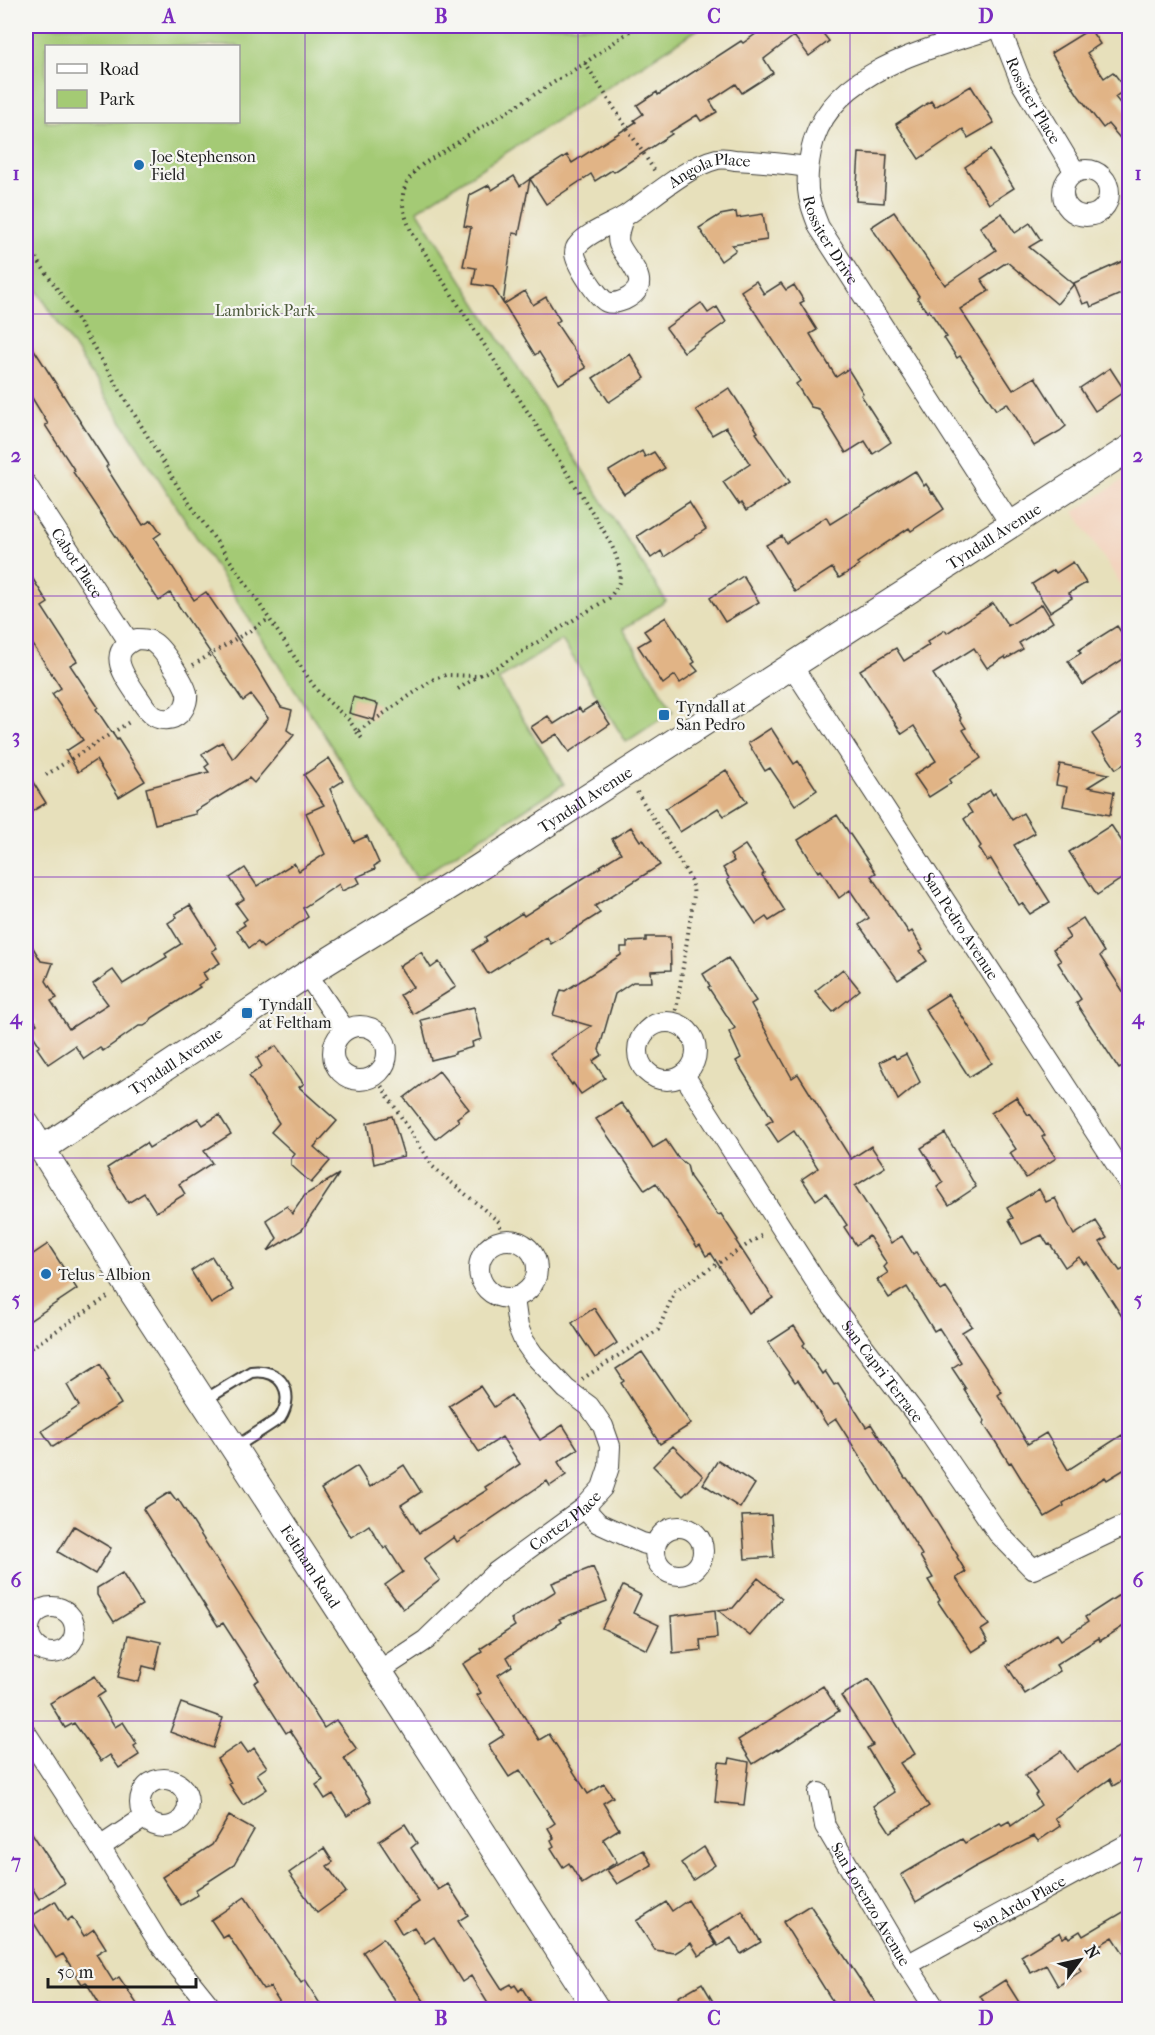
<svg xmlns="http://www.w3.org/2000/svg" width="1155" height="2035" font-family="'IM FELL French Canon',serif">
	<rect width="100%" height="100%" fill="#f6f6f2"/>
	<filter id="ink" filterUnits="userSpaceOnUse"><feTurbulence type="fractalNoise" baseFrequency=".0167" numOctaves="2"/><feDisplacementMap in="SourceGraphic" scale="12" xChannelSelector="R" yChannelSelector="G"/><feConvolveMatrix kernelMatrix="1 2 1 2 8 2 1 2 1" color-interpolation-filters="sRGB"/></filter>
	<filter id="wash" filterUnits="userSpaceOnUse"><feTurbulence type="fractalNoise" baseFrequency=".008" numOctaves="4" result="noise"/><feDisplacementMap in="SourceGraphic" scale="24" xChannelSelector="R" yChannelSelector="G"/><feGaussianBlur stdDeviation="1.35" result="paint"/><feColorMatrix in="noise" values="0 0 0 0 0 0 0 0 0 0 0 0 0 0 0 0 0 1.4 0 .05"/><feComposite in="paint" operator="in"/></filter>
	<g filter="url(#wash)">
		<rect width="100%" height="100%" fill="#e7e0bb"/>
		<path fill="#f3d4bf" d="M1129 476V597L1074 512Z"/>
		<path fill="#a4ca74" stroke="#607348" stroke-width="1.5" fill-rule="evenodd" d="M26 26H703L417 210 666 601 623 629 673 711 626 742 562 640 498 680 564 784 417 879 26 273ZM46 46H238V122H46Z"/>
		<g id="blocks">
			<path fill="#e1b486" d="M767 26H817L829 41 809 56 794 36 764 59 773 73 742 93 736 84 710 101 717 112 701 121 697 115 670 132 672 134 614 172 612 170 595 181 591 174 546 204 530 179 567 155 572 163 636 122 634 120 643 114 637 105 657 92 658 95 741 41 743 43Z
				M1090 29 1100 44 1087 53 1104 78 1113 72 1126 89 1115 97 1130 116V150L1108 124 1103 128 1078 95 1051 53Z
				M971 86 994 123 968 138 963 129 919 159 896 124 931 101 935 107Z
				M990 150 1014 188 989 204 965 167Z
				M859 153 887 155 884 203 856 201Z
				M514 176 520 186 530 179 519 234 513 233 503 303 493 287 473 284 476 268 463 266 471 227 464 226 470 195 489 185 492 190Z
				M736 212 737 218 763 214 767 240 732 245 736 250 721 261 699 228 720 215Z
				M894 212 945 285 996 250 980 227 1002 213 1015 233 1030 223 1041 240 1029 247 1074 284 1057 304 1007 262 981 279 989 291 960 309 1013 390 1035 377 1066 426 1060 431 1034 446 1007 403 996 410 960 356 957 358 944 338 947 337 929 310 927 312 917 298 919 296 871 227Z
				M1130 258V290L1091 307 1089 302 1083 304 1074 283Z
				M756 281 764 294 781 283 786 290 794 285 804 301 800 303 817 330 810 334 836 377 848 369 863 393 861 395 891 442 873 454 865 441 846 453 819 409 811 407 796 384 800 381 741 291Z
				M525 291 533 305 546 297 560 320 556 323 586 368 559 384 539 352 535 355 504 304Z
				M701 303 708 313 717 307 726 322 684 352 666 328Z
				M26 337 108 465 106 467 143 525 152 520 161 533 154 538 194 600 206 592 257 667 281 707 292 710 287 730 294 735 254 783 249 778 195 811 196 814 155 824 146 788 209 772 205 767 209 764 202 754 222 742 233 759 268 718 251 695 243 701 170 593 159 601 73 472 75 471 45 425 48 424 26 388Z
				M630 354 645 378 609 402 593 378Z
				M1110 368 1125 391 1095 411 1080 388Z
				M729 388 758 432 756 433 790 482 746 511 741 503 739 505 723 482 750 464 726 427 712 435 696 410Z
				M642 451 645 457 654 452 665 468 624 494 609 471Z
				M915 471 924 486 926 484 932 493 933 492 944 509 911 531 909 528 883 545 857 563 859 566 839 578 832 568 795 592 766 545 782 536 786 543 826 517 830 524Z
				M689 502 706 529 664 557 661 551 651 558 637 536Z
				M1073 562 1086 583 1069 593 1072 598 1050 612 1032 584 1054 570 1056 573Z
				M26 568 48 603 42 607 77 661 70 665 98 707 96 709 117 740 118 739 145 781 119 797 96 760 78 772 66 751 83 740 52 694 61 688 26 634Z
				M743 576 759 602 725 622 710 598Z
				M993 603 1008 626 1042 604 1053 622 1019 643 1023 649 1006 659 1005 657 987 668 974 648 933 674 961 718 960 719 966 728 963 730 981 758 949 780 951 783 929 797 914 775 936 761 914 726 902 734 860 670 896 648 904 661 929 645 927 642 945 630 947 633Z
				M666 617 695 662 692 664 698 671 680 683 675 675 663 684 638 646 650 639 644 631Z
				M1117 626 1130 645V651L1123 655 1125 658 1083 685 1068 661 1081 653 1079 650Z
				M353 697 378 704 374 720 349 713Z
				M596 703 610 724 569 752 557 734 542 743 531 727 548 716 554 724 579 708 582 712Z
				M1130 708V760L1116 769 1092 734Z
				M771 728 794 764 798 761 817 790 795 805 770 768 765 771 748 743Z
				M329 758 343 781 330 789 354 842 367 836 379 863 374 866 375 869 357 877 360 883 342 891 339 884 303 908 308 917 263 948 258 942 249 948 237 930 245 925 243 922 247 919 236 904 244 899 230 878 245 868 257 886 294 863 299 871 325 854 306 813 324 805 304 775Z
				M1060 764 1109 774 1088 787 1114 792 1110 815 1063 806 1067 787 1056 785Z
				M726 770 747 802 724 816 718 808 680 832 665 809Z
				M26 771 46 803 26 815Z
				M990 790 993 795 995 793 1012 820 1023 813 1035 833 1014 845 1050 902 1030 914 1022 903 1019 905 991 859 987 861 979 848 981 846 964 819 972 813 967 805Z
				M837 815 876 873 871 876 909 933 912 931 923 949 920 951 927 961 898 980 859 925 869 918 850 890 839 898 821 870 818 872 798 840Z
				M1111 825 1129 852 1130 873 1097 895 1069 852Z
				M631 827 640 841 643 839 660 865 595 906 600 913 551 944 547 937 488 974 473 950 487 941 485 937 522 913 524 916 601 867 600 866 621 853 612 839Z
				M745 845 764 873 762 875 785 911 769 921 766 917 756 924 727 880 729 878 723 868 734 861 730 855Z
				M190 905 217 948 212 951 220 963 203 973 207 979 198 985 200 987 152 1018 150 1022 144 1026H139L103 1051 100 1048 84 1059 75 1046 48 1064 37 1048 40 1046 29 1029 37 1024 26 1006V936L41 961 53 963 46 981 57 998 51 1001 69 1029 108 1004 93 984 113 970 123 984 167 957 165 954 181 944 168 923 177 917 175 914Z
				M1083 918 1104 952 1100 956 1130 1002V1062L1119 1069 1076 1003 1081 999 1058 963 1061 961 1053 949 1070 938 1065 930Z
				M646 937H670L671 970 651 971 652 982H633L615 994 599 1050 602 1055 593 1061 605 1078 581 1094 573 1083 572 1085 550 1054 591 1026 553 1015 561 990 565 991 621 955V947H627V942L646 941Z
				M421 952 431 968 439 962 456 987 413 1014 400 995 413 987 399 966Z
				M728 958 756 1001 751 1004 792 1078 798 1074 851 1159 871 1146 885 1167 855 1186 891 1243 902 1236 913 1254 916 1252 941 1291 946 1288 972 1326 962 1332 1002 1392 998 1395 1028 1444 1046 1433 1068 1470 1122 1435 1130 1446V1466L1107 1480 1105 1477 1063 1503 1064 1506 1045 1517 1011 1462 1009 1463 995 1441 983 1423 985 1421 964 1390 966 1389 952 1368 961 1362 939 1328 934 1331 907 1287 889 1298 877 1280 888 1273 884 1267 887 1264 869 1236 856 1245 844 1227 847 1225 826 1193 816 1200 802 1179 818 1168 794 1131 778 1142 766 1124 773 1120 736 1061 741 1058 729 1032 735 1028 708 987 710 986 703 974Z
				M843 969 860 990 833 1012 815 991Z
				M948 994 992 1063 969 1077 925 1009Z
				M474 1007 482 1039 472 1042 473 1047 455 1052V1054L431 1060 421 1020Z
				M276 1046 304 1084 299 1087 337 1121 314 1147 330 1161 311 1183 291 1165V1159L295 1154 271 1132 279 1123 249 1076 262 1067 257 1058Z
				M906 1054 920 1082 898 1100 880 1062 894 1055 896 1059Z
				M439 1071 469 1109 457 1118 459 1121 436 1139 404 1098Z
				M1016 1097 1028 1115 1030 1114 1045 1135 1042 1137 1056 1158 1026 1178 1010 1153 1016 1149 991 1113Z
				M621 1103 628 1112 629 1111 653 1148 666 1140 678 1158 687 1165 690 1177 718 1215 721 1214 738 1240 736 1241 773 1298 749 1313 711 1253 706 1256 700 1245 697 1247 656 1183 645 1190 596 1119Z
				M219 1115 231 1134 204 1151 212 1163 179 1184 185 1194 156 1212 144 1193 128 1203 107 1168 146 1143 149 1148 198 1118 203 1125Z
				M392 1116 404 1156 374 1164 367 1123Z
				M945 1133 976 1187 949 1205 937 1187 943 1183 921 1148Z
				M339 1174 302 1230 268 1251 277 1238 266 1220 287 1206 292 1214 305 1195Z
				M1039 1189 1046 1202 1055 1198 1074 1235 1096 1221 1107 1238 1100 1242 1120 1271 1124 1269 1130 1278V1329L1087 1262 1084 1264 1079 1257 1065 1267 1050 1244 1048 1245 1042 1235 1022 1244 1009 1220 1013 1218 1007 1208Z
				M48 1244 77 1289 26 1323V1259Z
				M212 1257 233 1290 211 1304 191 1271Z
				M594 1308 617 1343 595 1358 572 1323Z
				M794 1326 805 1343 803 1345 822 1374 825 1371 834 1385 838 1383 866 1427 871 1424 905 1478H907L918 1494H919L958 1556 957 1557 966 1572 956 1578 989 1625 981 1630 988 1642 972 1652 938 1602 940 1600 928 1580 933 1578 920 1556 922 1555 921 1553 836 1419 827 1425 798 1380 795 1382 768 1343Z
				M642 1352 691 1424 660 1444 621 1383 624 1381 616 1369Z
				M100 1364 110 1380 107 1381 121 1404 53 1447 42 1431 79 1406 67 1385Z
				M480 1386 494 1407 511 1395 540 1440 563 1425 578 1449 558 1462 566 1475 550 1486 547 1481 457 1542 454 1537 424 1559 440 1580 403 1609 385 1585 403 1572 387 1547 384 1549 369 1525 351 1537 321 1489 357 1466 370 1487 404 1465 421 1492 401 1505 419 1533 487 1490 485 1487 520 1464 502 1437 479 1452 449 1406Z
				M673 1446 703 1476 683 1496 653 1466Z
				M718 1460 755 1484 740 1508 703 1484Z
				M170 1492 176 1500 178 1499 324 1728 336 1720 356 1748 357 1749 344 1758 371 1801 347 1816 333 1794 325 1799 316 1785 323 1780 290 1730 286 1733 254 1683 259 1680 243 1654 223 1623 218 1626 143 1509Z
				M771 1515 774 1557 745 1559 742 1516Z
				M74 1526 111 1548 95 1574 58 1552Z
				M593 1567 607 1601 559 1619 561 1622 507 1657 512 1666 498 1675 539 1740 549 1734 588 1794 604 1784 613 1797 603 1803 619 1829 603 1839 617 1862 582 1884 569 1863 563 1867 551 1848 554 1846 551 1840 554 1838 548 1828 555 1823 520 1770 509 1777 488 1745 504 1735 477 1695 481 1693 463 1664 482 1652 480 1649 515 1626 511 1619 556 1591 552 1583Z
				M122 1573 142 1605 114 1622 97 1595V1588Z
				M758 1578 782 1598 750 1636 718 1610 733 1608Z
				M623 1586 641 1595 633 1613 659 1625 647 1650 602 1628Z
				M1130 1588V1622L1100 1641 1099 1638 1056 1665 1060 1671 1025 1694 1007 1666 1057 1634 1061 1640 1088 1622 1085 1617Z
				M715 1610 717 1638 700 1640 701 1650 673 1653 671 1616Z
				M128 1635 161 1642 155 1669 143 1666 139 1682 118 1677Z
				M95 1676 105 1692 97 1697 115 1727 123 1722 137 1744 134 1746 139 1755 119 1768 110 1755 101 1761 74 1723 65 1728 50 1703Z
				M869 1679 915 1754 900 1763 929 1806 890 1832 873 1806 894 1792 867 1748 873 1745 841 1696Z
				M823 1686 839 1711 779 1750 777 1749 753 1764 738 1740Z
				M181 1703 223 1718 213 1748 170 1732Z
				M1130 1740V1776L1113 1786 1110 1779 1055 1818 1060 1826 1038 1841 1034 1836 973 1868 916 1902 901 1875 962 1839 965 1843 1000 1823 1002 1825 1009 1821 1011 1826 1041 1805 1035 1795 1037 1793 1025 1776 1061 1751 1076 1772Z
				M241 1743 248 1753 254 1748 267 1767 257 1774 267 1789 243 1805 229 1784 231 1783 217 1759Z
				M730 1758 749 1762 744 1805 715 1802 719 1762 729 1763Z
				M229 1816 254 1830 234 1865 195 1890 198 1895 181 1905 162 1877 212 1845Z
				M26 1824 65 1883 39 1899 26 1878Z
				M405 1824 417 1843 411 1848 438 1890 448 1884 468 1915 458 1921 502 1989 511 1984 512 1987 515 1985 519 1991 522 1988 536 2010H492L471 1976 462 1982 434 1937 425 1943 414 1927 402 1934 393 1919 419 1902 379 1841Z
				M704 1847 715 1865 693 1880 681 1863Z
				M324 1848 333 1862 327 1866 346 1892 317 1913 289 1873Z
				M643 1850 652 1865 617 1884 607 1870Z
				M245 1897 301 1983 305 1980 324 2010H285L270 1987 263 1989 228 1935 223 1938 211 1920Z
				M688 1900 716 1945 699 1956 691 1943 675 1953 655 1950 636 1921 666 1902 672 1911Z
				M55 1901 67 1921 72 1917 84 1936 94 1929 106 1948 96 1954 113 1981 119 1977 141 2010H103L86 1982 82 1984 63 1954 56 1958 30 1917Z
				M810 1905 873 1999 879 2010H838L783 1922Z
				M1130 1908V1963L1113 1937 1075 1960 1081 1971 1058 1986 1046 1965 1031 1973 1021 1956 1060 1932 1063 1938 1067 1935 1069 1938 1080 1931 1083 1936Z
				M742 1911 761 1942 741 1954 731 1938 718 1946 709 1932Z
				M383 1938 424 2001 412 2010H401L363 1952Z
				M1005 1980 1024 2010H989L980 1996Z
				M702 1983 718 2010H685L678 1997Z"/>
		</g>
	</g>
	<g filter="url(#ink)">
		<use href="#blocks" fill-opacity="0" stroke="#3a3934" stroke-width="1.5"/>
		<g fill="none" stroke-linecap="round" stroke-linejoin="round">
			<g stroke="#3a3934" stroke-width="14">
				<path id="service" d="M203 1401 251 1372C281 1368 296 1393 280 1418L234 1448"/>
			</g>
			<g stroke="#3a3934" stroke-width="22">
				<g id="minor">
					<path id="s1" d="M999 26 1021 82 1075 172"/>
					<path id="s2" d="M1001 26C934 48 827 69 811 151 808 166 806 181 809 197 811 207 815 217 819 227L1011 525"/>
					<circle cx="1086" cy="193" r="23"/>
					<path id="s3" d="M623 217C621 226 616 235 619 244 627 263 657 284 624 300 619 302 612 304 607 302 598 299 575 263 575 253 575 250 576 247 578 245 587 233 612 224 625 216 651 199 687 166 717 159 723 158 730 159 735 160 759 161 784 164 808 167"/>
					<path id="s4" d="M26 484 129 642"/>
					<path d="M137 639C143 639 149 639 154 643 164 650 184 682 187 693 188 700 185 709 179 714 173 720 162 721 154 716 146 711 142 702 137 695 124 675 105 652 137 639Z"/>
					<path id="s5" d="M792 666 1130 1185"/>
					<path d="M307 974 345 1030"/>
					<circle cx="667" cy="1051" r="29"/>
					<circle cx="360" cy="1053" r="27"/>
					<path id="s6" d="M684 1075 825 1296 924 1425 998 1533 1033 1569 1130 1523"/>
					<circle cx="508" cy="1269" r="29"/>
					<path d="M584 1508 598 1523 642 1543 655 1546"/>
					<circle cx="679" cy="1551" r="24"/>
					<circle cx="52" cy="1630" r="23"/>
					<path id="s7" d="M379 1671 426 1640 495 1573 584 1508 602 1488 609 1467 610 1446 603 1426 589 1406 566 1389 533 1354 524 1341 518 1327 514 1298"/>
					<path d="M26 1733 100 1847 159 1943 213 2010"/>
					<circle cx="164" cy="1803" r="24"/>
					<path id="s8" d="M819 1793 825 1826 907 1965 936 2010"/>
					<path d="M100 1847 145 1817"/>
					<path id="s9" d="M907 1965 1130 1843"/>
				</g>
			</g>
			<g stroke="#3a3934" stroke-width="28">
				<g id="tertiary">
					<path id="s10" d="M26 1124 127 1284 379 1671 597 2010"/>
					<path id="s11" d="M42 1149 307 974 475 870 1130 448"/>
				</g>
			</g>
			<path stroke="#3a3934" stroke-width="4" stroke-dasharray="1.5 4.5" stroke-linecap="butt" d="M585 63 656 173
				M26 243 72 311 180 490 241 576 309 679 319 693 349 720 357 732 434 679 446 675 478 676 499 666 609 598C613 593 617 588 619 582 625 557 596 520 584 499L412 233C399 204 397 186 423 164L585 63 637 26
				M193 665 269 619
				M458 689 478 676
				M357 732 364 741
				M46 775 131 721
				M637 792 687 873 692 883 694 895 677 1005 673 1022
				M375 1076 433 1167 499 1222 503 1240
				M26 1351 109 1296
				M582 1379 658 1330 675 1291 764 1234"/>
			<use href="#service" stroke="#fff" stroke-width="10"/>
			<use href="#minor" stroke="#fff" stroke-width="20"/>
			<use href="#tertiary" stroke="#fff" stroke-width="26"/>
		</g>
	</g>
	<path fill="none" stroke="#7b2cbf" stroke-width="1.5" stroke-opacity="0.55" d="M305 26V2010M578 26V2010M850 26V2010M26 314H1130M26 596H1130M26 877H1130M26 1158H1130M26 1439H1130M26 1721H1130"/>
	<g fill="#1f6fb2" stroke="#f6f6f2" stroke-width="2">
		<circle cx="139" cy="165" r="6"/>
		<rect x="658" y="709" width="12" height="12" rx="3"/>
		<rect x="241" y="1007" width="12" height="12" rx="3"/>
		<circle cx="46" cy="1274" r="6"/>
	</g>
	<g text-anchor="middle" stroke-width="4.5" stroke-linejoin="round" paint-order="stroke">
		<g font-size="16" fill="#1c1c1c" stroke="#f6f6f2">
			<text dy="6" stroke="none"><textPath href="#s1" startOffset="82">Rossiter Place</textPath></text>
			<text dy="6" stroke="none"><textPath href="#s3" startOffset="336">Angola Place</textPath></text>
			<text dy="6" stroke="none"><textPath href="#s2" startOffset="334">Rossiter Drive</textPath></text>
			<text dy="6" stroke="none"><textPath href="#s11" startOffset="1132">Tyndall Avenue</textPath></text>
			<text dy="6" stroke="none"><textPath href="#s4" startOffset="94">Cabot Place</textPath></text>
			<text dy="6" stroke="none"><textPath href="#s11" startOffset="646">Tyndall Avenue</textPath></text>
			<text dy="6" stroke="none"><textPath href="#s5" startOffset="310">San Pedro Avenue</textPath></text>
			<text dy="6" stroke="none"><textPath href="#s11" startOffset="160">Tyndall Avenue</textPath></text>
			<text dy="6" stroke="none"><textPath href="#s6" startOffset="357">San Capri Terrace</textPath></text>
			<text dy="6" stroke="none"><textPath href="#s7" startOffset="240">Cortez Place</textPath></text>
			<text dy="6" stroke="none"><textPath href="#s10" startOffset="526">Feltham Road</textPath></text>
			<text dy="6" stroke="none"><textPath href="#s8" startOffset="124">San Lorenzo Avenue</textPath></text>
			<text dy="6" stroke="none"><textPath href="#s9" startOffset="128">San Ardo Place</textPath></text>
		</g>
		<g font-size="16" fill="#1c1c1c" stroke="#f6f6f2" text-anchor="start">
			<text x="151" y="162">Joe Stephenson<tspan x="151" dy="18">Field</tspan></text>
			<text x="676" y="712">Tyndall at<tspan x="676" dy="18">San Pedro</tspan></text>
			<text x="259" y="1010">Tyndall<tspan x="259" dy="18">at Feltham</tspan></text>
			<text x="58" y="1280">Telus - Albion</text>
		</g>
		<g font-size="16" fill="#4c593b" stroke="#f6f6f2">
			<text x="265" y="316">Lambrick Park</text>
		</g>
	</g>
	<rect width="1155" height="2035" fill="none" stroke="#f6f6f2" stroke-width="66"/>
	<rect x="45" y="45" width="195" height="78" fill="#f6f6f2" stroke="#9f9f9c" stroke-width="1.5"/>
	<rect x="57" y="64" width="30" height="9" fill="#ffffff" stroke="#9f9f9c" stroke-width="1.5"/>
	<text x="99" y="75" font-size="18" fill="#1c1c1c">Road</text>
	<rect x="57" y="90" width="30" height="18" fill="#a4ca74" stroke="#9f9f9c" stroke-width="1.5"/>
	<text x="99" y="105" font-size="18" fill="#1c1c1c">Park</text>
	<g transform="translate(1080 1960) rotate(57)" stroke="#f6f6f2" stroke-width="4.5" paint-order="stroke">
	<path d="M0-4.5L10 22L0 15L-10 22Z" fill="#1c1c1c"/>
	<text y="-9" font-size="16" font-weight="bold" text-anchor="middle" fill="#1c1c1c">N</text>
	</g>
	<path d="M48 1978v9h148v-9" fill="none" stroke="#1c1c1c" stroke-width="3"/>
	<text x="57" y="1978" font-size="18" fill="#1c1c1c" stroke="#f6f6f2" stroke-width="4.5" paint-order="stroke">50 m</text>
	<rect x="33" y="33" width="1089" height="1969" fill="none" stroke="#7b2cbf" stroke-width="2"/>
	<g font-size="20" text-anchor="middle" font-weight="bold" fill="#7b2cbf">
		<text x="169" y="23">A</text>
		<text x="441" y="23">B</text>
		<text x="714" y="23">C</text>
		<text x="986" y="23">D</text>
		<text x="16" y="180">1</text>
		<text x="1138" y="180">1</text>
		<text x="16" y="462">2</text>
		<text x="1138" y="462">2</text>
		<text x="16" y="743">3</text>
		<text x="1138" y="743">3</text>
		<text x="16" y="1024">4</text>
		<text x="1138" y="1024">4</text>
		<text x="16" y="1306">5</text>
		<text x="1138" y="1306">5</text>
		<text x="16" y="1587">6</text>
		<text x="1138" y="1587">6</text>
		<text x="16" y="1868">7</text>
		<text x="1138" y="1868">7</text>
		<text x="169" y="2025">A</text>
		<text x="441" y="2025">B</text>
		<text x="714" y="2025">C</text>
		<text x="986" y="2025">D</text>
	</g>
</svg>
